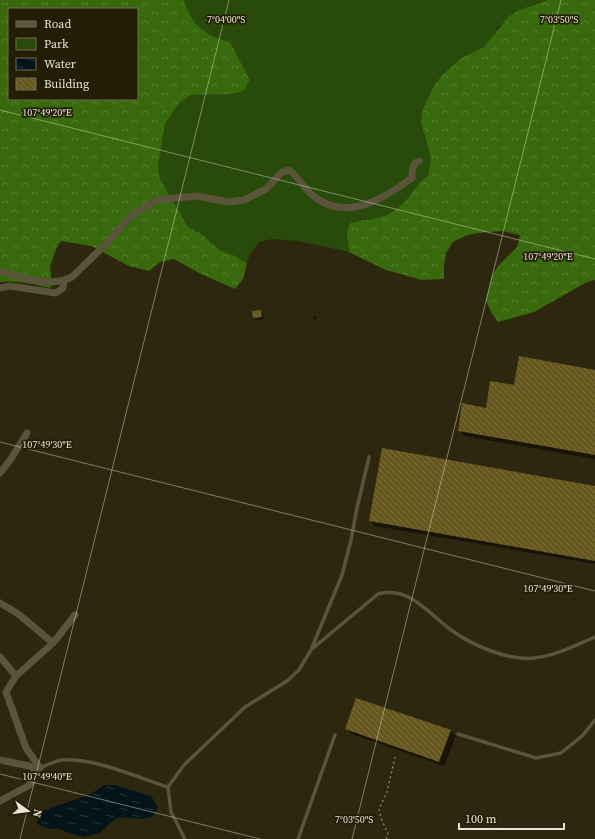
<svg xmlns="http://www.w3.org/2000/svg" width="595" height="839" font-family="'Source Serif 4',serif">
	<defs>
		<pattern id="forest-crowns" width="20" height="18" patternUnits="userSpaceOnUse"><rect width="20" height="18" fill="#38690d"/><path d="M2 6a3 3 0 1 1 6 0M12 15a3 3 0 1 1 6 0" fill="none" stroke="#557e2f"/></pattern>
		<pattern id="water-ripples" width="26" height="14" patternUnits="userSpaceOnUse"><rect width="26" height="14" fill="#041419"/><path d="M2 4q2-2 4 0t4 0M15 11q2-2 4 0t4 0" fill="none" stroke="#29363a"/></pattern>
		<pattern id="building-back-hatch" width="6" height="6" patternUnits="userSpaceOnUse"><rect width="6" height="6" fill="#65571e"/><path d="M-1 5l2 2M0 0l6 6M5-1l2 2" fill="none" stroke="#7b6f3e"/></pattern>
	</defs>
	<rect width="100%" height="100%" fill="#2d270f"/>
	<path fill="#284b0c" d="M184 0H548L531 5 499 26 492 37 484 47 461 58 442 75 434 84 423 109 424 135 431 159 428 176 422 179 418 184 411 196 396 211 376 219 364 220 347 233 349 252 298 241 272 239 259 242 250 254 247 263 233 255 221 251 200 233 188 227 160 179 158 166 165 124 180 102 191 95 232 94 244 91 250 80 230 42C206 36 191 25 184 0Z"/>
	<path fill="url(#forest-crowns)" fill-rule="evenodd" d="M0 0H184C191 25 206 36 230 42L250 80 244 91 232 94 191 95 180 102 165 124 158 166 160 179 188 227 200 233 221 251 233 255 247 263 243 279 235 289 201 274 174 259 160 262 149 271 129 266 91 246 61 241 57 247 50 266 52 285 50 288C34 284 16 280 0 282ZM9 9H137V99H9Z
		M548 0H595V280L587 282 534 312 498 322 491 312 486 300 492 275 499 265 517 247 520 235 503 231 477 233 465 236 453 242 446 253 444 266V279L422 280 386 270 349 252 347 233 350 223C377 217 390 220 409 197 416 189 418 181 428 176L431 159 421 122 423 109 434 85 442 75 461 58 484 47 508 17 519 10Z"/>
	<path fill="url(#water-ripples)" d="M104 785H115L151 796 158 807 153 816 143 819 119 817 111 822 100 833 84 837 69 833 56 828 50 829 37 824 39 812 91 794Z"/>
	<path fill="#0007" d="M260 311 263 313 264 319 257 320 254 318Z
		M315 316 317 319 315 320 313 317Z
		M595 371V459L464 436 459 430 515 386Z
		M595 487V564L375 526 370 520Z
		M356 700 451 731 456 736 444 766 352 734 347 729Z"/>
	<path fill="url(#building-back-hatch)" d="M261 310 262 317 253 318 252 311Z
		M519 356 595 370V455L458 431 462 403 486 408 490 381 514 385Z
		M382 448 595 486V561L369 521Z
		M356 698 451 730 439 762 345 729Z"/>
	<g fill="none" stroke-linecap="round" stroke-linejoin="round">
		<path stroke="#807b67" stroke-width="1.5" stroke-dasharray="2 3" stroke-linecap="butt" d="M386 839 388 834 381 818 379 809 387 792 395 757"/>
		<path stroke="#5a543a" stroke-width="3.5" d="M312 649 378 594C410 586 428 613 451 630 472 645 508 661 534 658 555 656 576 645 595 637
			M458 734 536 758 561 753 582 736 595 720
			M39 768C46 766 54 761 62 760 92 757 139 778 168 787
			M185 839 171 812 168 787 184 765 245 707 287 681 299 670 311 650 342 575 351 540 357 508 369 457
			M298 839 335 735"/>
		<path stroke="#5a543a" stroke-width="7" d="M0 271C23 278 49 288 72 277L108 242 126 221 137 212 157 200 196 196 229 202 244 200 266 189 282 172 289 170C299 177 303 187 312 195 344 222 380 201 409 180L412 178C412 171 412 163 419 161
			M0 288 10 286 56 293 63 288 64 281
			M0 473 11 459 27 433
			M0 603 17 613 53 643
			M0 657 16 676 6 692 26 748 40 768
			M16 676 53 643 75 615
			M0 760 29 766 34 768C36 775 33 781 28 786L0 801"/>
	</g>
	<path fill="none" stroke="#e8e4d5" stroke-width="1" stroke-opacity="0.45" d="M0 110 595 259M0 442 595 591M0 774 260 839M20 839 229 0M352 839 561 0"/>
	<g font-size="10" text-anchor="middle" fill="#e8e4d5" stroke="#231d05" stroke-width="3.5" stroke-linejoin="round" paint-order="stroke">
		<text x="226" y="23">7°04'00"S</text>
		<text x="559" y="23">7°03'50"S</text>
		<text x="47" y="116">107°49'20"E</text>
		<text x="548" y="260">107°49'20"E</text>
		<text x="47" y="448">107°49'30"E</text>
		<text x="548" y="592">107°49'30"E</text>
		<text x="47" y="780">107°49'40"E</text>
		<text x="354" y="823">7°03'50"S</text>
	</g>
	<rect x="8" y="8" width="130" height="92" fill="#231d05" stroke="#726d58"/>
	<rect x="16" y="21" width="20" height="6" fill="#5a543a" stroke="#726d58"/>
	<text x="44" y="28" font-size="12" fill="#e8e4d5">Road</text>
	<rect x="16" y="38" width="20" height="12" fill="#284b0c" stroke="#726d58"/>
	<text x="44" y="48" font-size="12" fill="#e8e4d5">Park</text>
	<rect x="16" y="58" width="20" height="12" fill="url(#water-ripples)" stroke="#726d58"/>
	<text x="44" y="68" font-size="12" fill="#e8e4d5">Water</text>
	<rect x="16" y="78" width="20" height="12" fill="url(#building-back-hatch)" stroke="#726d58"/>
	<text x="44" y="88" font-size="12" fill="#e8e4d5">Building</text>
	<g transform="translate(28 811) rotate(104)" stroke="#231d05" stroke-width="3" paint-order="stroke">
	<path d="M0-3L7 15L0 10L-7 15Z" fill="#e8e4d5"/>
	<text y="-6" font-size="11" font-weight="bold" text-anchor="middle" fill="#e8e4d5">N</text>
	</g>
	<path d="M459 823v6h105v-6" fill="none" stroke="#e8e4d5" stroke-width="2"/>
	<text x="465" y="823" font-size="12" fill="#e8e4d5" stroke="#231d05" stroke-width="3" paint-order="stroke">100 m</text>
</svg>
